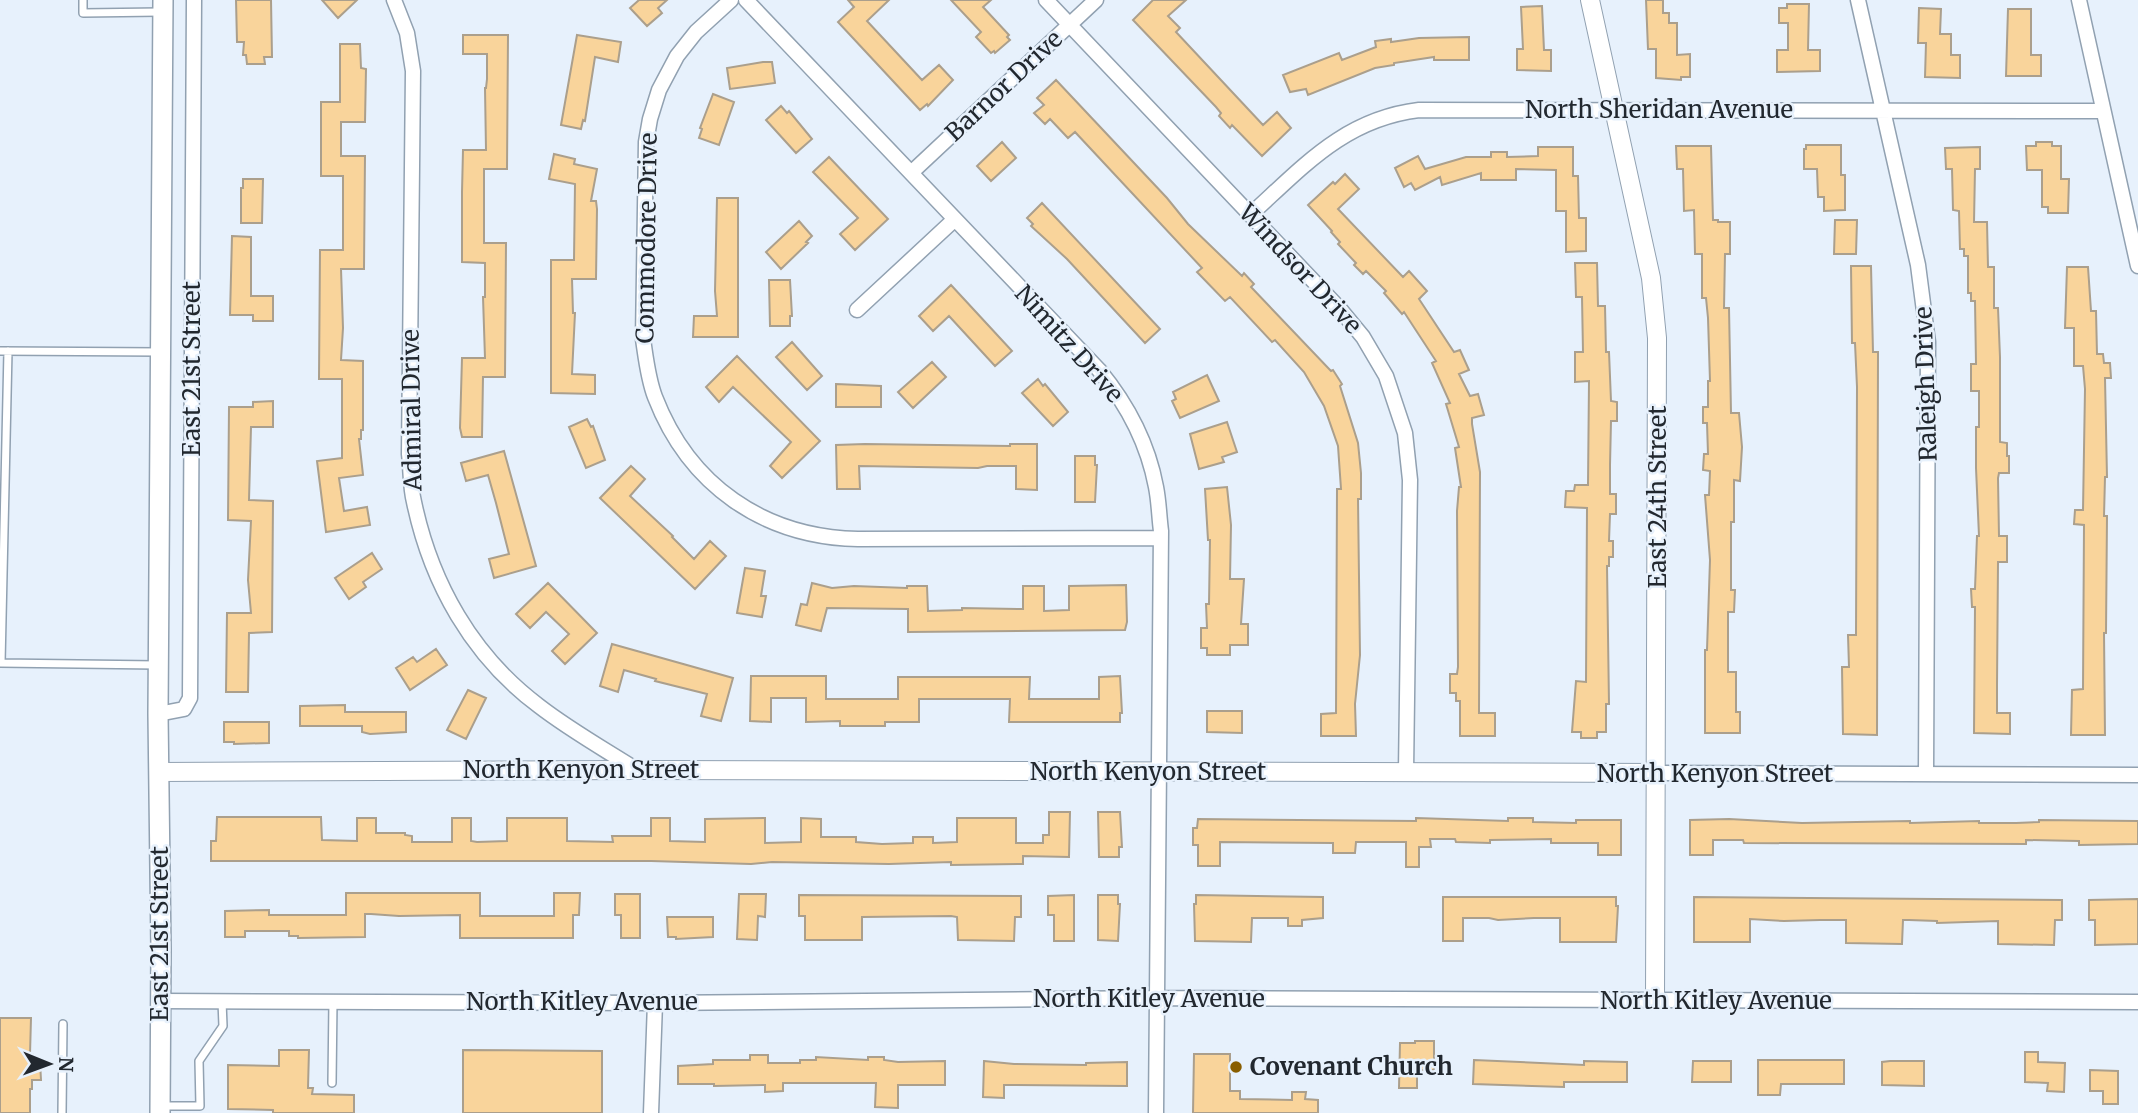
<svg xmlns="http://www.w3.org/2000/svg" width="2138" height="1113" font-family="Merriweather,serif">
	<rect width="100%" height="100%" fill="#e7f1fc"/>
	<path fill="#f9d49b" stroke="#ab9f8c" stroke-width="2" d="M236 0H271L272 57H264L265 64H247L246 55H243L244 42H237Z
		M322 0H357L338 18Z
		M639 0H667L658 8 662 13 647 26 630 8Z
		M848 0H889L867 21 922 80 939 65 953 80 928 106 927 104 920 110 838 22 854 7Z
		M951 0H991L983 7 1009 35 1007 37 1010 40 995 53 994 51 991 53 976 37 981 32Z
		M1153 0H1186L1168 16 1180 28 1176 32 1263 125 1277 112 1291 128 1262 156 1232 125 1230 128 1219 116 1221 113 1216 107 1133 20Z
		M1646 0H1663V13H1669V23H1677V55L1690 54V77H1681V80L1656 78V49H1648Z
		M1787 4H1809L1808 50H1820V71L1777 72V50H1788V23H1779V8H1787Z
		M1542 6 1544 50H1551V71L1517 70V49H1523L1521 7Z
		M1919 8 1941 9 1940 34H1951V55H1960V78L1925 77 1926 43H1918Z
		M2008 9H2031V55H2041V76H2006Z
		M463 35H508L507 169H484V243H506L505 377H483L482 437H462L460 428 462 358H485L483 297H485V263L462 262V192L463 150H486L485 88H486L487 79V54H463Z
		M577 35 621 42 618 62 595 57 585 121 583 120 581 129 561 125Z
		M1469 37V60H1434V57L1394 63V65L1375 68 1308 95 1306 89 1290 92 1283 75 1339 53 1342 60 1376 47 1375 41 1391 39V42L1419 38Z
		M340 44H360L361 68 366 69 365 122H341V156H365L364 269H341L343 328 341 360 363 361V430H361V439H359L363 475 339 478 344 511 367 507 370 525 326 532 317 461 342 458V379H319L320 250H343V176H321V102H340Z
		M763 62H772L775 83 730 89 727 68Z
		M1056 80 1167 198 1188 224 1242 276 1244 273 1254 284 1251 287 1331 371 1333 370 1342 384 1340 386 1358 443 1361 473V499H1358L1360 655 1355 704 1356 736H1321V714L1336 713 1337 489H1341L1338 446 1324 406 1304 372 1275 340 1272 342 1230 297 1225 301 1197 272 1202 268 1075 132 1068 138 1050 119 1045 124 1034 113 1044 105 1037 98Z
		M713 94 734 102 719 145 699 138 702 129 700 128Z
		M781 106 787 113 789 111 812 139 796 153 766 120Z
		M1002 142 1016 158 991 181 977 166Z
		M2036 142H2052V146H2061V179H2069L2068 213H2048V207H2042V170H2027L2026 146H2036Z
		M1806 145H1841V175H1845V210L1824 211V197H1818L1817 169H1804V149H1806Z
		M1676 146H1711L1713 220H1718V222H1730V254H1725L1724 308H1729L1731 413H1739L1742 447 1740 481 1734 480V522H1731V590H1735L1734 612H1728V672H1736V712H1740V733H1705V650H1707L1710 560 1705 495H1709L1710 471 1703 470 1704 454H1708L1707 423H1703V407H1708V381H1710L1708 318 1706 298H1702V254H1695L1694 210 1684 211 1683 169H1677Z
		M1538 147H1573V176H1578L1579 218H1586V251L1566 252V211H1556V170L1516 169V180H1481V173L1442 185 1440 177 1415 190 1411 183 1404 187 1395 168 1418 156 1425 169 1466 157H1491V152H1507V157L1538 156Z
		M1980 147V169H1975L1974 222H1987L1988 267H1994V308H1998L2000 357V442L2007 443V456H2009V473H1999L1998 478 1999 536H2007V562H1998L1997 685V713H2010V734L1974 733 1975 607H1972L1971 589H1975L1977 536H1979L1976 468V427H1979V391H1971V364H1976L1975 301H1971V293H1968V256H1964V249H1960L1959 211 1953 210 1952 169H1946L1945 148Z
		M554 154 575 159 574 164 597 169 591 201H596L597 209 596 279H572L573 313H575L572 374 595 375V394L551 393V260H574L575 184 549 179Z
		M829 157 888 219 855 250 840 234 858 218 813 172Z
		M1345 174 1359 189 1338 209 1403 277 1409 271 1427 291 1419 299 1454 352 1460 350 1469 370 1459 374 1470 396 1478 394 1484 415 1472 418V424L1480 472 1479 713H1495V736H1460V701H1456V693H1450V674H1457L1458 667 1457 511 1459 487H1461L1455 448 1459 447 1446 404 1450 403 1432 363 1436 361 1404 312 1402 314 1384 293 1386 291 1366 271 1363 274 1354 265 1356 263 1338 244 1340 242 1331 232 1332 231 1308 205 1333 182 1335 184Z
		M243 179H263L262 223H241V188H243Z
		M717 198H738V337H693L694 316H717L715 291Z
		M1042 203 1160 329 1145 343 1067 259 1031 226 1033 224 1027 218Z
		M1835 220H1857L1856 254H1834Z
		M799 221 812 236 806 242 808 243 781 269 766 252Z
		M232 236 251 237V296H273V321H253V315H230Z
		M1575 263H1597L1598 306H1605L1606 352H1609L1611 401 1617 402V421H1611L1610 465V494H1616V514H1610L1609 541H1613V557H1609V566H1607L1609 704H1606V732H1597V738H1581V732H1572L1576 681 1586 682 1587 508 1565 507 1566 491H1574L1575 485H1588L1589 381 1575 382V352H1583L1582 297H1576Z
		M1851 266H1871L1873 352H1878L1877 735 1843 734 1842 667H1849L1848 635H1856L1857 387 1855 343H1852Z
		M2067 267H2088L2091 311H2096L2097 354H2103L2104 363H2110L2111 378H2105L2107 477H2105L2104 516H2107L2106 633H2104L2105 735H2071L2072 690 2083 689 2084 525 2074 524 2075 510H2083L2085 389 2083 366H2074V328H2065Z
		M769 280H790L792 316H790V326H770Z
		M951 285 1012 351 995 366 949 316 933 331 919 316Z
		M792 342 822 376 807 390 776 357Z
		M737 356 820 441 782 478 770 466 791 442 733 387 719 402 706 387Z
		M932 362 946 377 913 408 898 392Z
		M1207 375 1219 401 1180 418 1172 401 1176 399 1173 392Z
		M1038 379 1043 386 1045 384 1068 412 1053 426 1022 393Z
		M836 384 881 386V407H836Z
		M273 401V427H251L249 500 273 501 272 632 249 633 248 692H226L227 613H251L248 580 251 521 228 520 229 407H253V402Z
		M587 419 591 427 593 426 605 460 586 468 569 427Z
		M1227 422 1237 452 1222 457 1224 462 1199 469 1190 434Z
		M865 444 1010 446V444H1037V490L1016 489V466H987L978 468 859 466 860 489H837L836 445Z
		M504 451 536 566 494 578 489 559 509 554 496 503 488 475 466 481 461 463Z
		M1075 456H1095V465H1097L1095 502H1075Z
		M631 466 645 479 630 496 673 536 672 537 694 559 710 541 726 556 695 589 600 498Z
		M1227 487 1231 525 1230 579H1244L1241 624H1248V645H1230V655H1207V648H1201V628H1207L1206 604H1209L1210 540H1208L1205 489Z
		M372 553 382 569 363 582 366 587 349 599 335 578Z
		M745 568 765 571 761 596H766L762 617 737 613Z
		M548 583 597 633 565 664 552 651 569 634 546 612 530 628 516 614Z
		M812 583 832 588 854 586 907 588V586H927L928 611 962 610V608L1023 609V586H1044V611L1069 610V586L1126 585 1127 622 1125 630 908 632V609L827 608 821 631 796 625 801 604 807 605Z
		M612 644 733 678 721 721 701 716 707 694 655 681 656 679 624 670 618 692 600 686Z
		M436 649 447 665 410 690 396 668 413 657 417 662Z
		M751 676H826V699H898V677H1030L1029 699H1099V677L1120 676 1122 713H1120V722H1009L1010 699H919V722H885V726H840V721L806 722V698H771V722L750 721Z
		M468 690 486 698 466 739 447 730Z
		M345 705V712H406V732L370 734 362 732V726H300V706Z
		M1207 711H1242V733L1207 732Z
		M224 722H269V743L234 744V742H224Z
		M1049 812H1070L1069 857 1023 856V864L951 865V862L889 864 772 862 751 864 651 861H211V841H216L217 817H321L322 840 357 841V818H376V833H405V835L412 836V842H452V818H471V841L477 842 507 841V818H567V841L613 842 612 836H651V818H670V841L705 842V819L765 818V843L801 842V818L821 819V837H856V842L882 844 913 843V837H933V843L957 842V818H1016V843H1043V835H1049Z
		M1098 812H1120L1122 847H1119V857H1099Z
		M1416 818 1508 821V818H1533V822L1576 823V820H1621V855H1598V843H1551V839L1490 840V843L1456 842 1455 839H1430L1431 847H1419V867H1406V842H1356L1355 853H1333V843L1220 842V866H1198V845H1193V828H1197L1198 819 1416 821Z
		M1729 819 1802 823 1910 821V823L1979 821V823H2016L2039 822V820L2138 821V844L2079 845V841L2026 840V844L1744 843 1743 840H1713V855H1690V820Z
		M346 893H480V916H554V893H580L579 915H573V938H460V915L399 916 371 914H365V937L298 938V936H289V931H245V937H225V911L269 910V915H346Z
		M615 894H640V938H621V915H615Z
		M739 894H766L765 917 758 916 757 940 737 939Z
		M799 895 1021 896V917H1015L1014 941 958 940 957 917 951 916 862 917V940H805V916H799Z
		M1074 895V941H1054V915H1048V896Z
		M1098 895H1118V904H1120L1118 941 1098 940Z
		M1196 895 1323 897V918L1302 920V926H1288V918H1252L1251 942 1195 941 1194 904H1196Z
		M1443 897H1616V906H1618L1616 942H1560V918H1534L1498 920 1489 918H1463V941H1443Z
		M1694 897 2062 900V920H2055L2054 945 1998 944V921L1937 923V921L1909 920H1903L1902 944 1846 943V920H1820L1784 921 1750 919V942H1694Z
		M2138 899V944L2095 945V920H2089V900Z
		M667 917H713V937L676 939V937H668Z
		M0 1018H31L30 1054H33V1062H40L41 1080H32V1089H30V1113H0Z
		M1415 1041H1434V1070H1417V1088H1399L1400 1043H1415Z
		M279 1050H309L308 1088H313L312 1094 354 1095V1113H273V1110L228 1109V1065L279 1066Z
		M463 1050 602 1051V1113H463Z
		M2025 1052H2038V1062L2065 1063 2064 1092 2047 1091 2048 1083 2025 1082Z
		M1194 1054H1230V1091H1240V1099L1292 1100V1092H1306L1305 1099 1318 1100V1113H1193Z
		M750 1055H768V1063H800V1060H816V1057L868 1060V1057H884V1060L898 1062 945 1061V1085H898V1108L875 1107 876 1083H783V1091L765 1092V1085L714 1086V1084H678V1066L713 1064V1060H750Z
		M1474 1060 1584 1065V1061L1627 1062V1082H1564V1087L1473 1084Z
		M1758 1060H1844V1084H1781L1780 1095H1758Z
		M984 1061 1014 1064 1086 1065V1063L1127 1062V1086L1004 1085V1098L983 1097Z
		M1693 1061H1731V1082H1692Z
		M1890 1061H1924V1086L1882 1085V1062Z
		M2090 1070 2118 1071V1104H2103V1091H2090Z"/>
	<g fill="none" stroke-linecap="round" stroke-linejoin="round">
		<g stroke="#91a1b1" stroke-width="10">
			<path id="service" d="M83 0V13L160 12
				M0 351 160 352
				M0 663 157 665
				M1 663 8 351
				M332 1083 333 1001
				M161 1106H200L199 1061 223 1026 222 1001
				M62 1113 63 1024"/>
		</g>
		<g stroke="#91a1b1" stroke-width="17">
			<path id="minor" d="M394 0 407 33 413 71 409 454C411 470 410 486 414 502 431 583 472 656 539 706 570 730 604 749 637 770
				M731 0 696 32 677 56 659 90 650 119 646 142 643 339C646 359 648 379 655 397 689 485 763 537 858 539L1161 538
				M746 0 1099 370C1127 404 1148 444 1156 487 1159 502 1159 516 1161 531L1156 1113
				M1046 0 1339 308 1363 337 1386 376 1405 433 1410 480 1406 772
				M1858 0 1918 265 1928 342 1926 774
				M2079 0 2138 266
				M911 173 1096 0
				M1250 215C1303 167 1344 119 1419 110L2103 111
				M857 310 955 219
				M158 714 184 709 190 698 194 0
				M1656 773 2138 775
				M161 1001 655 1003 1157 998 2138 1002
				M651 1113 655 1003"/>
		</g>
		<g stroke="#91a1b1" stroke-width="20">
			<path id="tertiary" d="M1590 0 1651 278 1657 338 1655 1001
				M159 772 637 770 1656 773"/>
		</g>
		<g stroke="#91a1b1" stroke-width="22">
			<path id="secondary" d="M160 1113 161 949 158 714 163 0"/>
		</g>
		<use href="#service" stroke="#fff" stroke-width="7"/>
		<use href="#minor" stroke="#fff" stroke-width="14"/>
		<use href="#tertiary" stroke="#fff" stroke-width="18"/>
		<use href="#secondary" stroke="#fff" stroke-width="19"/>
	</g>
	<circle fill="#895e00" stroke="#e7f1fc" stroke-width="2.5" cx="1236" cy="1067" r="7"/>
	<g text-anchor="middle" stroke-width="5" stroke-linejoin="round" paint-order="stroke">
		<g font-size="24" fill="#22282f" stroke="#e7f1fc">
			<text transform="translate(1004 86) rotate(-43)" y="8">Barnor Drive</text>
			<text x="1659" y="118">North Sheridan Avenue</text>
			<text transform="translate(647 238) rotate(-89)" y="8">Commodore Drive</text>
			<text transform="translate(1300 269) rotate(47)" y="8">Windsor Drive</text>
			<text transform="translate(1069 344) rotate(48)" y="8">Nimitz Drive</text>
			<text transform="translate(192 369) rotate(-90)" y="8">East 21st Street</text>
			<text transform="translate(1926 384) rotate(-92)" y="8">Raleigh Drive</text>
			<text transform="translate(412 410) rotate(-91)" y="8">Admiral Drive</text>
			<text transform="translate(1658 497) rotate(-90)" y="8">East 24th Street</text>
			<text x="581" y="778">North Kenyon Street</text>
			<text x="1148" y="780">North Kenyon Street</text>
			<text x="1715" y="782">North Kenyon Street</text>
			<text transform="translate(160 934) rotate(-90)" y="8">East 21st Street</text>
			<text x="1149" y="1007">North Kitley Avenue</text>
			<text x="1716" y="1009">North Kitley Avenue</text>
			<text x="582" y="1010">North Kitley Avenue</text>
		</g>
		<g font-size="24" font-weight="bold" fill="#22282f" stroke="#e7f1fc" text-anchor="start">
			<text x="1250" y="1075">Covenant Church</text>
		</g>
	</g>
	<g transform="translate(49 1064) rotate(91)" stroke="#e7f1fc" stroke-width="5" paint-order="stroke">
	<path d="M0-5L12 26L0 18L-12 26Z" fill="#22282f"/>
	<text y="-10" font-size="19" font-weight="bold" text-anchor="middle" fill="#22282f">N</text>
	</g>
</svg>
